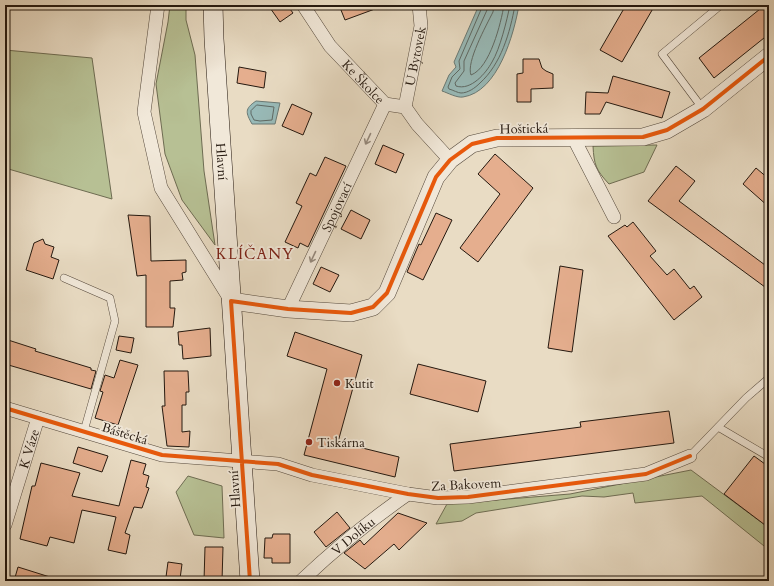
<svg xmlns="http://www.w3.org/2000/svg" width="774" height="586" font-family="Cardo,serif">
	<rect width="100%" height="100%" fill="#e9dcc4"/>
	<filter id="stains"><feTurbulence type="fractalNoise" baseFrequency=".005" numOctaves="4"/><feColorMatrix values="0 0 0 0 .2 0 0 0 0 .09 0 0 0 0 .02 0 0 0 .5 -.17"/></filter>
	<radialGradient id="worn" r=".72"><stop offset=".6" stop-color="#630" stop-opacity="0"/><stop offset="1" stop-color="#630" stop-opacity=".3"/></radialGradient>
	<path fill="#b7c094" stroke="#6e6c52" d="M170 5H186V20L195 55 204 171 215 245 182 200 165 154 156 84 168 22Z
		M5 50 92 58 112 199 5 168Z
		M657 145 644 172 609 184C596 170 594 165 593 146Z
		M691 470 769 528V550L702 496 635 503 633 493 604 497 582 496 476 513 462 521 436 524 447 504 570 494Z
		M188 476 222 486 224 538 194 535 176 492Z"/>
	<path fill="#98bab8" stroke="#6a7974" d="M479 5H519C514 34 498 92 463 97 457 98 448 93 442 91L449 75 456 67 454 62Z
		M256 101 280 103 275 124H252C246 113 244 109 256 101Z"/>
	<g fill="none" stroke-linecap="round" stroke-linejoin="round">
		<path stroke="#5e6964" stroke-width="1" d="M483 5 459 61 460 69 452 77 448 87 449 89C453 90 458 93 461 93 468 93 475 88 480 83 501 64 510 33 515 5
			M488 5 487 10 464 61V71L455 83 456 86C471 91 486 73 492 62 500 49 507 20 510 5
			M494 5 493 12C486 26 466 62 471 75 490 68 501 23 504 5
			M257 105 274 107 272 120 260 121 254 120 251 114V111Z"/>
	</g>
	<path fill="#e5ae8e" stroke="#24180f" d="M268 5H287L293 13 280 22Z
		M339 5H382L383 6 345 20Z
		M626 5H655L622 62 600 50Z
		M765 5H769V34L714 78 699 58Z
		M523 59H539L542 68 546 71 553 74V88L531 89V102H517V74L523 73Z
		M239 67 266 72 264 88 237 83Z
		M613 76 670 92 662 118 606 102 600 114H585L586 92 608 93Z
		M292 104 312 113 303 135 282 126Z
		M383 145 404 154 396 173 375 164Z
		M495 154 533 188 478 262 460 248 500 194 478 174Z
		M325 157 346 166 308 247 300 243 298 248 285 242 302 206 296 203 310 173 316 176Z
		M676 166 695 181 679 201 769 268V290L648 201Z
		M756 168 769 179V207L743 184Z
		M351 210 370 220 361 239 341 229Z
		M436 213 452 220 423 280 407 272 419 244 421 245Z
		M128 215 150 216 151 261 186 260V272L182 273 183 280 170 281V308H175L173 327H146V275L137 276Z
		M633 222 656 251 650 256 667 275 674 269 690 289 694 286 702 297 674 320 608 236 625 225 627 227Z
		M43 239 45 244 54 247 51 257 59 260 53 279 26 270 34 243Z
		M560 266 583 270 572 352 548 348Z
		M321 267 339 275 330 292 313 284Z
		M210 328 211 356 183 359 182 345H179L178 332Z
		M295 332 362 355 338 442 399 457 395 477 304 455 327 369 287 356Z
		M119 336 134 338 131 353 116 350Z
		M5 339 36 349 35 351 91 368V370L96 371 91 389 5 364Z
		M120 360 138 365 118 425 95 418 103 392 100 391 105 375 114 378Z
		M418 364 486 381 478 412 410 394Z
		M164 371H188L189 392H186V405H182V432L190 431 189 447 167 446 162 406H165Z
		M669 411 674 443 454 471 450 444 581 427 580 422Z
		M78 447 108 456 102 472 73 463Z
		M754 456 769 467V528L724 494Z
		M131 460 146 464 143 474 149 476 146 487 149 488 142 508 134 507 125 533 130 535 126 554 108 550 116 517 82 510 74 543 50 537 47 546 20 539 32 486H35L41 463 80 473 72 496 119 506Z
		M337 512 350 528 326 547 314 532Z
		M398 513 427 523 399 550 394 544 365 569 344 553 360 540 364 545Z
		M273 534H290V563H272V558H264L265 538H272Z
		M205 547H223L222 581H204Z
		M168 562 182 564 180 579 166 577Z
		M18 567 53 578 52 581H14Z"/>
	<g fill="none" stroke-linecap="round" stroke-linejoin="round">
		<g stroke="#55493c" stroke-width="8">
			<path id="service" d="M703 109 662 54 721 5
				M64 278 110 298 115 321 84 431
				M718 427 769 457
				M690 456 746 398 769 378"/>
		</g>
		<g stroke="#55493c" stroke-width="14">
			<g id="minor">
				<path d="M158 5 144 112 161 188 230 299"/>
				<path id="s1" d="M303 5 330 46 385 104 405 107 417 124 450 160"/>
				<path id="s2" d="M405 107 421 26 419 5"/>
				<path d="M573 137 614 217"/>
				<path id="s3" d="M288 309 385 104"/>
				<path d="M5 408 162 455 278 464 312 475 408 494 438 498 468 497 646 474 690 456"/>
				<path id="s4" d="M5 525 38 418"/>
				<path id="s5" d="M301 581C334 550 370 520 408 494"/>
			</g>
		</g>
		<g stroke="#55493c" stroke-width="18">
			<path id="tertiary" d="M231 301 288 309 351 313 373 307 387 293 436 177 450 160 472 144 497 138 643 137 667 130 703 109 769 56"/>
		</g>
		<g stroke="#24180f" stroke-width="20">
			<g id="secondary">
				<path id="s6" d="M213 5 214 39 250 581"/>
			</g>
		</g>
		<use href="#service" stroke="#f1e8d9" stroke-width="7"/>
		<use href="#minor" stroke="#f1e8d9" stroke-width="13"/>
		<use href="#tertiary" stroke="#f1e8d9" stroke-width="17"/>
		<use href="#secondary" stroke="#f1e8d9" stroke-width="19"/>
		<g stroke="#f1e8d9" stroke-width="6">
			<path id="cycleway" d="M5 408 162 455 278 464 312 475 408 494 438 498 468 497 646 474 690 456
				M250 581 231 301 288 309 351 313 373 307 387 293 436 177 450 160 472 144 497 138 643 137 667 130 703 109 769 56"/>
		</g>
		<use href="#cycleway" stroke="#e8590c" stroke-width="4"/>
	</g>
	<defs><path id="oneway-shaft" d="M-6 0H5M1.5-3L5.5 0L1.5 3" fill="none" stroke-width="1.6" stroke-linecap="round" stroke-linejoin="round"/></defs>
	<g stroke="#958a7e">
		<use href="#oneway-shaft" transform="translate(368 139) rotate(115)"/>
		<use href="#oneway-shaft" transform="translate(313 257) rotate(115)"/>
	</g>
	<g fill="#8f2418" stroke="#f1e8d9" stroke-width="1.5">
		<circle cx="337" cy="383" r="4"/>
		<circle cx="309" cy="442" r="4"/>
	</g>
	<g text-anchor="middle" stroke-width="3.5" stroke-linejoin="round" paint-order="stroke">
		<g font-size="13" fill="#24180f" stroke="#f1e8d9">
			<text dy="5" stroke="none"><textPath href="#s2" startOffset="52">U Bytovek</textPath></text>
			<text dy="5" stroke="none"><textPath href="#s1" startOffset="98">Ke Školce</textPath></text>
			<text transform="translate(524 128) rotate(-1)" y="5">Hoštická</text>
			<text dy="5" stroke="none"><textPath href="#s6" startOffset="157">Hlavní</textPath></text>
			<text dy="5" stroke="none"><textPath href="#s3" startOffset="113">Spojovací</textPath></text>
			<text transform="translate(125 433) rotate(17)" y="5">Báštěcká</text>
			<text dy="5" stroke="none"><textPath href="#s4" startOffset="80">K Váze</textPath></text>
			<text transform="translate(466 484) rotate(-3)" y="5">Za Bakovem</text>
			<text transform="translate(234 489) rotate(-94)" y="5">Hlavní</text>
			<text dy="5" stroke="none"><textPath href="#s5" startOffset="69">V Dolíku</textPath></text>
		</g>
		<g font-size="13" fill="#24180f" stroke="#f1e8d9" text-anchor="start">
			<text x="345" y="388">Kutit</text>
			<text x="317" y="447">Tiskárna</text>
		</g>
		<g font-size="15" letter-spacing="1" fill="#7a1f14" stroke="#f1e8d9">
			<text x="255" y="259">KLÍČANY</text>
		</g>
	</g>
	<rect width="774" height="586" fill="none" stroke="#e9dcc4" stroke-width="20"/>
	<rect x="6" y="6" width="762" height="574" fill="none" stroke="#24180f" stroke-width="2"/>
	<rect x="10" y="10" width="754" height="566" fill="none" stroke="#24180f"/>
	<rect width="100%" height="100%" filter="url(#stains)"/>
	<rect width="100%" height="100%" fill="url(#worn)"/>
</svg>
